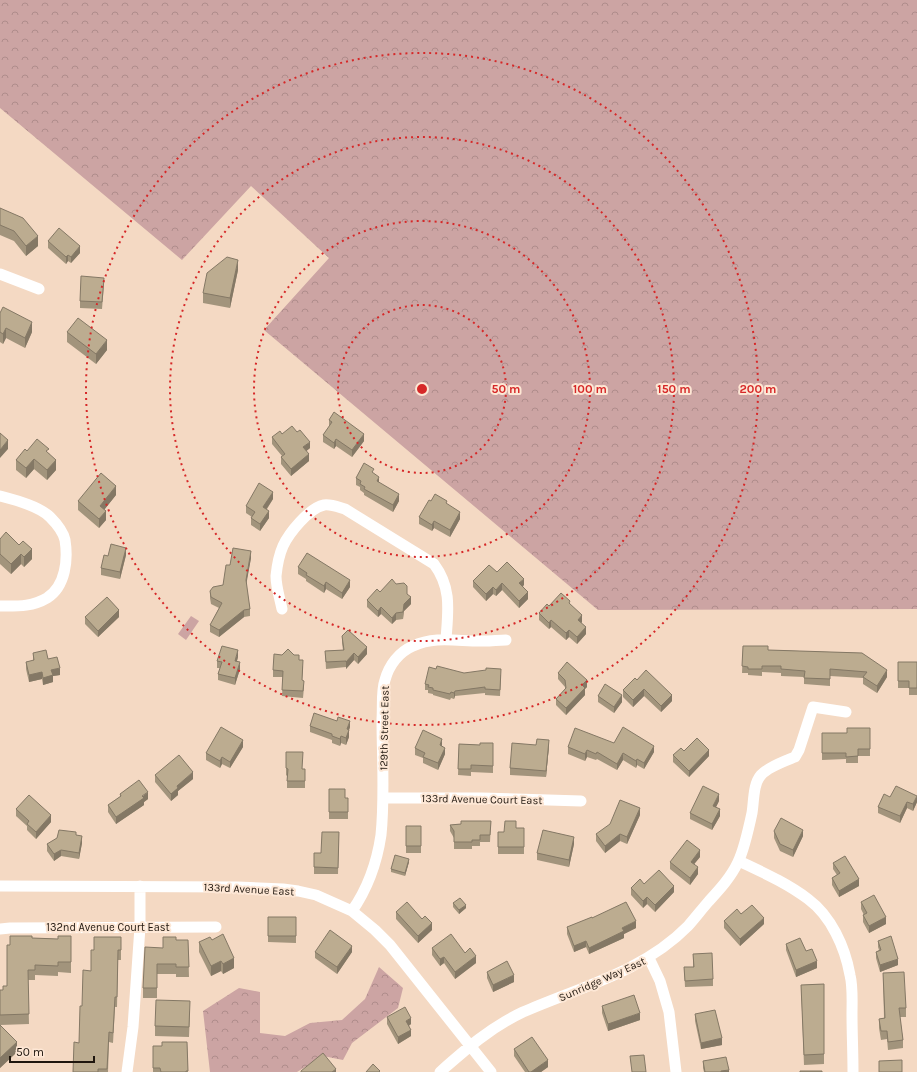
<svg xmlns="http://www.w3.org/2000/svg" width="917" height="1072" font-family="Karla,sans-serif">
	<defs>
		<pattern id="forest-crowns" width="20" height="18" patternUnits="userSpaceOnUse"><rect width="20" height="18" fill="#cca4a3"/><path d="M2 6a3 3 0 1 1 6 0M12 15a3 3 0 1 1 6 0" fill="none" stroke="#af8c8b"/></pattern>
	</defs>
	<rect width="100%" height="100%" fill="#f4d9c3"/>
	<path fill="url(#forest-crowns)" d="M0 0H917V609L598 610 264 330 329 258 251 186 182 260 0 108Z
		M379 967 403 988 398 1008 352 1043 343 1060 323 1056 297 1072H210L203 1011 239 988 260 992V1033L285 1036 310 1023 342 1020 365 999Z"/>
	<path fill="#cca4a3" d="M191 616 199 621 186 640 178 634Z"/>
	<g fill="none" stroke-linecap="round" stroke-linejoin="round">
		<path stroke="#fff" stroke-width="11" d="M0 274 39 289
			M0 496C15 500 39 506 50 517 56 523 63 531 65 540 68 559 66 586 47 598 32 607 17 606 0 606
			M282 609C280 599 276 587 276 576 277 566 279 555 283 546 289 533 309 508 324 505 331 504 338 507 345 509L434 564C452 588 448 611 446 639
			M383 798H481L581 801
			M739 861C762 872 787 883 808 899 831 916 845 947 850 975 853 987 852 1001 852 1014 852 1033 853 1053 853 1072
			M0 886 238 887 283 889 298 891 316 895 352 911 375 930 390 945 491 1072
			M352 911C368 888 377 862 381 835 385 796 382 757 382 719 383 707 381 691 385 680 389 665 399 652 413 646 436 635 461 642 485 641 492 641 499 640 506 640
			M0 929 10 928 216 927
			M649 958 660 981 669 1012 676 1072
			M127 1072 133 1027 140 927V886
			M440 1072C466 1049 491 1027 523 1012 580 987 643 972 688 926 695 918 702 909 709 901 720 889 731 877 738 862 744 850 749 827 752 813 754 801 753 784 761 775 768 767 785 761 795 757L799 750 813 707 846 712"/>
	</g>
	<path fill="#a2947c" d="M0 209 38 246 26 256 14 241 0 235Z
		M48 241 80 253 71 263 68 261 66 264 48 248Z
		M238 270 230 308 203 303V293Z
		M104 284 102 309 80 308V301Z
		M0 313 32 332 25 348 6 338 3 344 0 342Z
		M67 332 107 350 96 364 67 342Z
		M329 420 364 441 352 457 336 446 334 449 323 442V435L329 427Z
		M282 434 310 448 306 451 309 461 291 476 281 464V457L282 456 272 444V437Z
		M27 451 49 453 56 470 47 480 34 469 26 478 16 470V460Z
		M374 474 379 483 399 501 393 512 364 495V493L360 490V487L356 485V478Z
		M116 495 104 510 106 520 99 528 78 510V501Z
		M273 499 267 509 269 518 260 531 251 525V518L252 517 246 513V506Z
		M431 501 460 519 450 537 434 528 432 531 419 524V517Z
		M0 539 32 559 24 567 21 564 11 574 0 564Z
		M126 555 120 579 101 575V568L108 556Z
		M251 558 246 583 250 609V616L244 617 219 637 210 632V625L219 608 211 604 210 598V591L223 585 230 565Z
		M298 567 350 587 342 599 326 589 324 593 306 581V579L298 574Z
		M497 572 524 585 523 586 528 599 519 608 502 590 496 596 493 594 486 601 473 587V581Z
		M380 592 407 594 411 604 404 611 403 619 396 620 392 624 381 614 378 617 367 607V600Z
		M570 604 582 622 581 623 586 634 577 644 569 637 566 640 551 627 549 629 539 620V613L549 606Z
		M85 617H119L98 637 85 624Z
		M342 636 367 654 358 664 354 660 346 669V667L326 669 325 651 343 650 342 643Z
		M743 646 768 650 862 653 887 677 877 693 863 684V678L830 676V686L804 684V677L781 676V673L762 672V676L748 675V673H742Z
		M33 653 48 659 60 675 53 676V682L43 685 42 679 29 682 26 669V662L33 661Z
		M294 655 299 660 303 667 302 680 304 687 303 698 282 696 283 677H273V670Z
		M238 657 237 661 240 669 235 685 218 680V674L220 668H217V661Z
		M898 662H917V695H909V688H898Z
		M436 669 464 673 501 675 500 696 485 695V693L455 696 454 699 451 698 450 700 433 695V694L428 693V690H425V684Z
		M558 673 587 687 585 689V695L566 715 556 705V699L565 689V687L558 679Z
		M637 680 672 701 661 712 644 696 633 707 623 697V690Z
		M598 696 622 702 614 713 598 702Z
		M310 726 350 727 349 730V737L346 745 341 743 340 746 332 743V740L310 732Z
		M870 728V756H858V763H846V759L822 760V733H847Z
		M493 743V773L471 772V776L458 775 459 744 480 745Z
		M614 743 654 752 644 769 637 765 636 768 623 760 617 770 597 759 596 760 587 757 585 761 568 754V747Z
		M536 745 549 746 546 777 510 775V768Z
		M442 746 445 754 438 770 423 763V758L415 755V748Z
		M243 747 230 768 222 764 220 768 206 760V753Z
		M684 751 709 756 689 777 673 762V755Z
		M286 752 302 769H305V788H287V776L286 775Z
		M155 775 193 779 178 791V795L171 801 155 782Z
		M329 789 345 798H348V819H329Z
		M120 794 148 799 144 802V805L116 824 108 812V805L120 797Z
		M890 797 917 802 913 811 907 808 900 823 878 813V807Z
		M719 801 716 807 720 816 712 830 690 819V813Z
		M16 809 51 822 36 839 27 830V826L16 816Z
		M640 815 627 844 620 841 605 853 596 841V834Z
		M491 821 490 842H480V846H472V849H454V838L450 831V825Z
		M406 826H421V853H406Z
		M516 828H524V854H498V832H504Z
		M774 831 803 836 793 857 780 851 774 838Z
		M339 832 338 874H314V853H321Z
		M76 835 82 843 79 859 61 856 54 861 47 851V844Z
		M574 844 569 867 537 860V853Z
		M700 857 694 864 698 874 690 885 670 869V862Z
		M409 862 405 876 391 872V869Z
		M833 863 859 886 839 897 832 885V878L837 875 833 869Z
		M644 884 674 892 655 912 647 904 643 908 631 895V888Z
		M861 902 886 924 869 933 863 922V915H864L861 909Z
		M453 903 466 908 459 914 453 907Z
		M396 912 432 930 418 943 396 919Z
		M741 914 764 924 740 946 724 928V921Z
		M268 917H296V943L268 942Z
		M592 918 636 928 624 934V938L589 954 586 947 574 952 567 934V927Z
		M71 936V973L58 972V976L35 975V980H28L29 1024 0 1025 17 1052 0 1068V990H3L7 986 10 945 32 938 58 939Z
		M121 937V960H118L117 1007H115L113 1043 109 1042 108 1072H73L79 1043 82 1006 91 971 94 950Z
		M176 940H188L189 977H176V974H157V998H143V988L163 948Z
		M212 940 234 968 223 974 221 971 211 976 199 952V942Z
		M878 941 898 965 880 972 876 958V952L879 950 878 947Z
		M786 944 806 951 817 968 796 977 786 950Z
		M432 948 465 953 476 963 455 979 444 963 440 966 432 955Z
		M315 952H352L337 974 315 958Z
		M693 954 713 979V986L685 987 684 967H693Z
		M487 972 514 982 493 992 487 978Z
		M883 973 906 1008V1017H900L903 1040V1048L888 1050 887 1039 881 1040 879 1028V1019L884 1018Z
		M824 984V1064L804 1065 801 985Z
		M602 1006 640 1020 608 1031 602 1013Z
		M190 1011 189 1037 155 1036V1026Z
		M695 1014 722 1045 701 1049 695 1021Z
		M387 1017 411 1024 409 1026 411 1036 398 1044 387 1024Z
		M187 1042 188 1072H153V1046H162Z
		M514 1049 548 1067 541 1072H525L514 1056Z
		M703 1061 729 1072H704L703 1068Z"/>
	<path fill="#847865" d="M38 236V246L26 256V246Z
		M80 246V253L71 263V257Z
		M68 255V261L66 264V257Z
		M238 260V270L230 308V298Z
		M32 322V332L25 348V338Z
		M6 328V338L3 344V334Z
		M107 340V350L96 364V354Z
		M364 434V441L352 457V450Z
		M336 439V446L334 449V443Z
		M8 440V449L0 458V450Z
		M310 442V448L303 454V447Z
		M309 454V461L291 476V469Z
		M34 459V469L26 478V468Z
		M56 460V470L47 480V470Z
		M379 477V483L377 481Z
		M116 486V495L100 515V506Z
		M273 492V499L263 514V507Z
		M399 494V501L393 512V505Z
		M106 511V520L99 528V519Z
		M269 511V518L260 531V524Z
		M460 512V519L450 537V530Z
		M434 521V528L432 531V525Z
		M126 548V555L120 579V572Z
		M32 549V559L24 567V557Z
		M251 551V558L246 586V580Z
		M21 554V564L11 574V564Z
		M524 579V585L519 589V583Z
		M350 580V587L342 599V593Z
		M326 582V589L324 593V586Z
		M502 583V590L496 596V590Z
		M493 587V594L486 601V594Z
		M528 592V599L519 608V601Z
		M411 597V604L404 611 403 619 404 604Z
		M381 607V614L378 617V611Z
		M119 610V617L98 637V631Z
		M244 610V617L219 637V630Z
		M396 613V620L392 624V618Z
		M582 615V622L578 627V620Z
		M551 620V627L549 629V623Z
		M586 627V634L577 644V637Z
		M569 630V637L566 640V633Z
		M367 647V654L358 664V657Z
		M238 650V657L235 667V661Z
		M354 653V660L346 669V662Z
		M240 662V669L235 685V678Z
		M60 668V675L53 676V682L43 685V678L51 670Z
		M887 670V677L877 693V686Z
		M42 672V679L29 682V675Z
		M587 680V687L585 689V695L566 715V708L582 685Z
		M644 689V696L633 707V700Z
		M455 691V696L454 699V693Z
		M622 695V702L614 713V707Z
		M672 695V701L661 712V706Z
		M350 721V727L347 736V729Z
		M349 730V737L346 745V738Z
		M341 736V743L340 746V739Z
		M442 739V746L440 752V745Z
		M243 740V747L230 768V762Z
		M549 740V746L546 777V771Z
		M654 746V752L644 769V763Z
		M445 748V754L438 770V763Z
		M587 750V757L585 761V754Z
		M709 750V756L689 777V771Z
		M623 753V760L617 770V764Z
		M222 757V764L220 768V761Z
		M637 759V765L636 768V761Z
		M193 772V779L178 791V795L171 801V794L177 786Z
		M148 792V799L144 802V805L116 824V817Z
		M719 794V801L713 813V806Z
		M917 796V802L913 811V804Z
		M907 802V808L900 823V816Z
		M640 808V815L627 844V837Z
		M720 809V816L712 830V824Z
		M51 815V822L36 839V832Z
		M803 830V836L793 857V850Z
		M620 834V841L605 853V846Z
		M82 836V843L79 859V853Z
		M574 837V844L569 867V860Z
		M61 850V856L54 861V854Z
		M700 850V857L691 868V862Z
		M409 859V862L405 876V873Z
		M698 867V874L690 885V878Z
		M859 879V886L839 897V891Z
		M674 886V892L655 912V905Z
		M647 897V904L643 908V901Z
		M466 905V908L459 914V910Z
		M886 917V924L869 933V926Z
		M764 918V924L740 946V939Z
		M636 921V928L624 934V938L589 954V948L622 928Z
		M432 923V930L418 943V936Z
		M586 941V947L574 952V946Z
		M352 946V952L337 974V967Z
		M476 956V963L455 979V972Z
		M444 957V963L440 966V959Z
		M234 958V968L223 974V964Z
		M898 959V965L880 972V965Z
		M221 961V971L211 976V966Z
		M817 961V968L796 977V970Z
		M514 975V982L493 992V985Z
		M640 1013V1020L608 1031V1024Z
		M411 1018V1024L406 1027V1021Z
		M411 1030V1036L398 1044V1037Z
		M722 1038V1045L701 1049V1043Z
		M17 1042V1052L0 1068V1058Z
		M548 1060V1067L541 1072H531Z
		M336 1069V1072H332Z
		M729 1070V1072H721V1071Z"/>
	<path fill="#bcac90" stroke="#847865" d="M0 208 23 218 38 236 26 246 14 231 0 225Z
		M59 228 80 246 71 257 68 255 66 257 48 241Z
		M227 257 238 260 230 298 203 293 207 273Z
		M81 276 104 278 102 302 80 301Z
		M3 307 32 322 25 338 6 328 3 334 0 332V313Z
		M78 318 107 340 96 354 67 332Z
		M334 412 364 434 352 450 336 439 334 443 323 435 332 422 329 420Z
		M292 426 297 432 300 430 310 442 303 447 309 454 291 469 281 457 285 454 272 437 280 431 282 434Z
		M0 433 8 440 0 450Z
		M37 439 49 449 46 451 56 460 47 470 34 459 26 468 16 460 25 449 27 451Z
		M364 463 374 469 372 472 379 477 377 481 399 494 393 505 364 489 365 487 360 484 361 481 356 478Z
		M101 473 116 486 100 506 106 511 99 519 78 501Z
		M259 483 273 492 263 507 269 511 260 524 251 518 255 512 246 506Z
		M435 494 447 501 446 503 460 512 450 530 434 521 432 525 419 517 429 500 431 501Z
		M6 532 19 545 23 541 32 549 24 557 21 554 11 564 0 554V539Z
		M111 544 126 548 120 572 101 568 104 555 108 556Z
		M233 548 251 551 246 580 250 609 244 610 219 630 210 625 222 603 211 597 210 591 213 587 223 585 226 565H230Z
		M307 553 350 580 342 593 326 582 324 586 306 575 307 573 298 567Z
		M507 562 524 579 519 583 528 592 519 601 502 583 496 590 493 587 486 594 473 581 489 565 497 572Z
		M392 579 396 584 404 583 407 586V594L411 597 404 604 403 612 396 613 392 618 381 607 378 611 367 600 377 589 380 592Z
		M561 593 570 601 569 603 582 615 578 620 586 627 577 637 569 630 566 633 551 620 549 623 539 613 547 604 549 606Z
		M107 597 119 610 98 631 85 617Z
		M348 630 367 647 358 657 354 653 346 662V661L326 662 325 651 344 650 342 636Z
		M222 646 238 650 235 661 240 662 235 678 218 674 222 662 217 661Z
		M743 646H768V650L862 653 887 670 877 686 863 677 867 672 830 669V679L804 678 805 671 781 669V666H762V669H748V667L742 666Z
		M288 649 294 655H299V660H303L302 680 304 681 303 691 282 690 283 671 273 670 274 654 282 655Z
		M46 650 48 659 57 657 60 668 51 670 53 675 43 678 42 672 29 675 26 662 34 660 33 653Z
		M567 662 587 680 582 685 585 688 566 708 556 699 566 688 565 680 558 673Z
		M898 662H917V688H909V681H898Z
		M437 666 464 673 486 670V668L501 669 500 690 485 689V687L455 691 454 693 451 692 450 694 433 690V688L428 687 429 685 425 684 429 667 436 669Z
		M646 670 672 695 661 706 644 689 633 700 623 690 635 678 637 680Z
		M605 684 622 695 614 707 598 696Z
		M314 713 337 721 338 717 350 721 347 729 349 730 346 738 341 736 340 739 332 736V734L310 726Z
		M221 727 243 740 230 762 222 757 220 761 206 753Z
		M623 727 654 746 644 763 637 759 636 761 623 753 617 764 597 752 596 754 587 750 585 754 568 747 575 728 614 743Z
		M847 728H870V749H858V756L846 757V753H822V733H847Z
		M423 730 442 739 440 745 445 748 438 763 423 757 425 753 415 748Z
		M697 738 709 750 689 771 673 755 681 748 684 751Z
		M537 739 549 740 546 771 510 768 512 743 536 745Z
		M480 743H493V766L471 765V769H458L459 744 480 745Z
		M286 752H303L302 769H305V781H287L288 769 286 768Z
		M179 755 193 772 177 786 178 788 171 794 155 775Z
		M139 780 148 792 142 796 144 798 116 817 108 805 121 796 120 794Z
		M703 786 719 794 713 806 720 809 712 824 690 813Z
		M896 786 917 796 913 804 907 802 900 816 878 807 884 794 890 797Z
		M329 789H345V798H348V812H329Z
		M29 795 51 815 36 832 27 824 29 821 16 809Z
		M620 800 640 808 627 837 620 834 605 846 596 834 610 824Z
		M781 818 803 830 793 850 780 844 774 831Z
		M461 821H491L490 835H480V840H472V842H454V831L450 825 461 824Z
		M505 821H516V828H524V847H498V832H504Z
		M406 826H421V846H406Z
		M59 830 76 832V835L82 836 79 853 61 850 54 854 47 844 57 838Z
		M543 830 574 837 569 860 537 853Z
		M322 832H339L338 868 314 867V853H321Z
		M687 840 700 850 691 862 698 867 690 878 670 862Z
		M395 855 409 859 405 873 391 869Z
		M845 856 859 879 839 891 832 878 840 873 833 863Z
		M659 870 674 886 655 905 647 897 643 901 631 888 640 879 644 884Z
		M874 895 886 917 869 926 863 915 867 913 861 902Z
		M460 898 466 905 459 910 453 903Z
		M407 902 422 919 425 916 432 923 418 936 396 912Z
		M626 902 636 921 622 928 624 931 589 948 586 941 574 946 567 927 592 917V918Z
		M752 905 764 918 740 939 724 921 737 909 741 914Z
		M268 917H296V936H268Z
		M330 930 352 946 337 967 315 952Z
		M223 934 234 958 223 964 221 961 211 966 199 942 210 937 212 940Z
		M451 934 465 953 470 948 476 956 455 972 444 957 440 959 432 948Z
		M10 936H32V938L58 939V936H71V962H58V966L35 965V970H28L29 1014 0 1015V990H3V986H7V945H10Z
		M891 936 898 959 880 965 876 952 881 950 878 941Z
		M94 937H121V950H118L117 997H115L113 1033 109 1032 107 1069H98V1072H73L74 1042 79 1043 80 1006H82L83 970 91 971V950H94Z
		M163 937H176V940H188L189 967H176V964H157V988H143L145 947 163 948Z
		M800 938 806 951 812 949 817 961 796 970 786 944Z
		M712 953 713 979 685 981 684 967H694L693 954Z
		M507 961 514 975 493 985 487 972Z
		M904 972 906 1008H899L903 1040 888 1042 887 1031H881L879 1019 885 1018 883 973Z
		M824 984V1054L804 1055 801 985Z
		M634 995 640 1013 608 1024 602 1006Z
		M156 1000 190 1001 189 1027 155 1026Z
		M405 1007 411 1018 406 1021 411 1030 398 1037 387 1017Z
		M715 1010 722 1038 701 1043 695 1014Z
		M0 1025 17 1042 0 1058Z
		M532 1037 548 1060 531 1072H529L514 1049Z
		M162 1042H187L188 1071H186V1072H161L160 1068H153V1046H162Z
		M323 1053 336 1069 332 1072H301V1071Z
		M644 1055 646 1072H632L630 1056Z
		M726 1057 729 1070 721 1071V1072H705L703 1061Z
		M902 1060V1072H879V1061Z
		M373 1064 380 1071 379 1072H366Z
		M800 1071H822V1072H800Z"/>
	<g fill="none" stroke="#d62828" stroke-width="2" stroke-dasharray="2 4">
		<circle cx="422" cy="389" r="84"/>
		<circle cx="422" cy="389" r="168"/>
		<circle cx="422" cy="389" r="252"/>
		<circle cx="422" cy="389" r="336"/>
	</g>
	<g text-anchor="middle" stroke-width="4" stroke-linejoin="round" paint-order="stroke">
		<g font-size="11" fill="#1f160e" stroke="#fde7d5">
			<text transform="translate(384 728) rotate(-89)" y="4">129th Street East</text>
			<text transform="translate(482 799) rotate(1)" y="4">133rd Avenue Court East</text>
			<text transform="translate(249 889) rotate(3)" y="4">133rd Avenue East</text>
			<text x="108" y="931">132nd Avenue Court East</text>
			<text transform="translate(602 979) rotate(-24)" y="4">Sunridge Way East</text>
		</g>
	</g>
	<circle cx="422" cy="389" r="6" fill="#d62828" stroke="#fde7d5" stroke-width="2"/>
	<g font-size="12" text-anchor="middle" font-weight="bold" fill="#d62828" stroke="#fde7d5" stroke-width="4" stroke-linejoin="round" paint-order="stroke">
		<text x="506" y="393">50 m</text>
		<text x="590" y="393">100 m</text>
		<text x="674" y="393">150 m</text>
		<text x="758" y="393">200 m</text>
	</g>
	<path d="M10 1056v6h84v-6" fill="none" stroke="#1f160e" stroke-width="2"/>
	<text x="16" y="1056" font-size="12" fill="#1f160e" stroke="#fde7d5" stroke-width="3" paint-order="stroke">50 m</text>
</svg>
